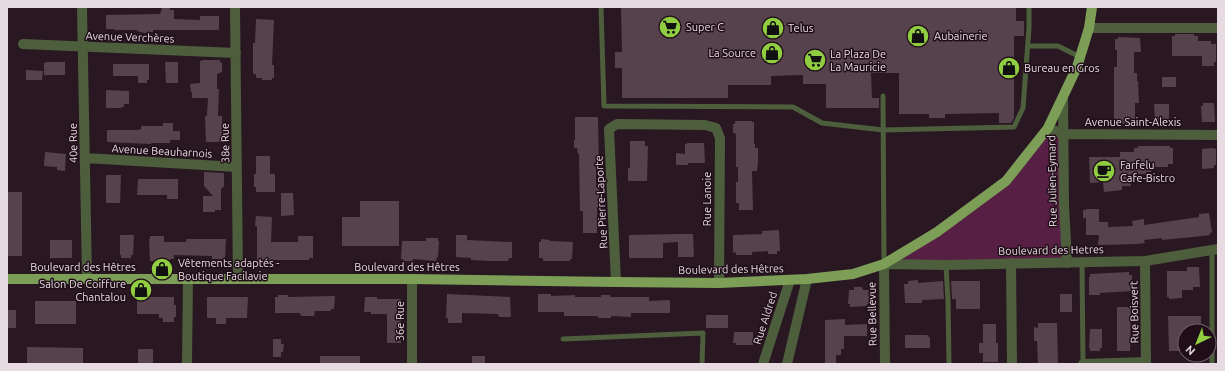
<svg xmlns="http://www.w3.org/2000/svg" width="1225" height="371" font-family="Ubuntu,sans-serif">
	<rect width="100%" height="100%" fill="#291822"/>
	<path fill="#581f44" d="M1048 128 1063 134 1067 263 884 264 1006 181Z"/>
	<path fill="#56424d" d="M621 7H1016V21H1024V36H1014V118L1011 123H999V113L945 114V118H929V114H899V73H871L872 98H879V108H826V84H803V75L771 76V85H728V98H622V68H615V52H622Z
		M162 8H170V10H174V19L200 20V16H219V30H153V32L144 33 137 31V30H114V29H106V15L160 14Z
		M256 19 274 20 272 65H274V78H272V80H262V78H256V74H253V43H255Z
		M1175 34H1194V36H1198V41H1211V44H1216V62H1214V66H1202V56H1172V36H1175Z
		M1118 37 1140 38 1141 52H1134V73H1137V81H1138L1139 103H1135V124H1117V121H1114V67H1117V50H1115V39H1118Z
		M203 60H220V63L222 62V72L217 74V89H219L218 116H222L223 142H206L205 116H207L208 98H192V92H191L190 84 200 83V61Z
		M47 62H65V75H44V63Z
		M165 62H178V83H166Z
		M113 64H149V80H147V83H138V76H113Z
		M26 70 43 71 42 80H26Z
		M1162 77H1176V87H1162Z
		M106 90 129 91V104H124V107L119 108H106Z
		M1203 103H1214L1215 122H1202L1201 106H1203Z
		M1154 104H1169V122H1155Z
		M575 117H598L599 170H596V187H599V207H597V233H583V211H580L579 154H578L577 148H574V140H575Z
		M735 121H752V122H754V144H755V148H758V162L757 171H752L753 210H739V203H736V182H738V167H736V135L735 133H733V124H735Z
		M163 123H173V131H180V140H170V143H151V144L107 142V130H138L141 129V126H163Z
		M630 141H645V146H648L647 181H628V168H630Z
		M687 143H704L705 163H688V165H676V153L685 154V144H687Z
		M1138 146H1170V148H1173V164H1168V167H1152L1151 172H1146V174H1131V186H1122V190L1104 192 1103 182 1090 183 1089 157H1120V152H1134V148H1138Z
		M1212 148 1216 149V165H1214V168L1202 169V149Z
		M45 152 66 154 65 171 57 170V167L44 166Z
		M256 156H270V174H275V192H256V187H254V174H256Z
		M204 172 224 173V186L221 189V210H215V212H203V196H213L204 186Z
		M106 175H121L120 203H106Z
		M138 179H178V199H167V195H137Z
		M7 192H22V256H7Z
		M281 193H293L294 215 281 216Z
		M360 201H399V246H342V217H360Z
		M1086 209H1099V222H1108V227L1133 226 1132 221 1144 219V225L1199 217V214L1209 213 1212 232 1210 233V235L1203 236 1162 240V238L1144 240 1145 243 1137 244 1098 245 1099 235H1086V218H1083V210H1086Z
		M256 216 272 217 271 242H298V236H313V258H309V260H257V226H255Z
		M779 230 780 251H777V254H768V251L752 252V255H736V252L733 253V235L762 234V231Z
		M678 234H693L694 257H678V242L663 243V258H629V235Z
		M120 235H134L133 255H131V258H121V255H120Z
		M456 235H467V240L512 242V258H509L508 261H489L471 260V258L456 257Z
		M150 236H164V242H186V239H226L225 259H212V256L174 255V259H170V261H150L149 239H150Z
		M426 238H438V241H439L438 257H437L436 261 413 259V261H403V259H401L402 241H426Z
		M541 239 550 240V241L573 242 572 259H570V261H543V258H539V242H541Z
		M50 240H72V258H50Z
		M1187 267H1199L1200 287H1193V290H1182V298L1169 299V297H1167V271H1187Z
		M1129 272V275H1132V291L1100 293V295H1089V277H1090V274Z
		M918 280V283L943 281 944 299 922 300V303H905L904 284H908V281Z
		M951 281H980V309H956V299H952Z
		M854 287H862L863 290H869V304H867V306L850 307V304H848L849 290H854Z
		M447 294 510 297 511 317H499L498 314 462 313V323H448V318H446Z
		M538 294H551V296L575 295V297H601V295H610V297H649V301L670 300V313H631V317L611 316V318H598V316H564V312H538Z
		M1060 294H1072V312H1060Z
		M278 295H288V297L335 296 334 309H331V311H315L314 316H301L300 313H275V297H278Z
		M137 297H174V305H176V317H174V322H163V318H159V314H137Z
		M207 297H248L247 318H226V324H216V318H207Z
		M365 297H377V299H401V343H387V314H371V312H364Z
		M35 301H76V324H35Z
		M1117 307H1131L1130 351H1117Z
		M7 310H16V328H7Z
		M706 315H728V328H706Z
		M1168 316H1201V331H1185V351H1169Z
		M845 319V325L867 324V336H844V349H841V355H836V364H825V320Z
		M1038 323H1057L1058 364H1038L1037 341H1034V327L1038 328Z
		M983 324H996V343H998V362H983V353H979V343H983Z
		M1090 329H1102V348H1100V351H1090V348H1089Z
		M734 332H753V345H736V343H733Z
		M905 335H927L930 338V348H905Z
		M273 339H281V344H284L283 352H281V357H273Z
		M27 347 83 348V364H27Z
		M138 349H153V364H138Z
		M320 356H360V364H320Z
		M472 356H485V364H472Z"/>
	<g fill="none" stroke-linecap="round" stroke-linejoin="round">
		<path stroke="#4d5e3d" stroke-width="5" d="M601 7 604 106 793 107 822 123 883 130 1014 127 1023 108 1029 28V7
			M1028 46H1058L1080 57
			M883 96 884 263
			M1082 262 1083 364
			M946 265 948 301 949 364
			M563 339 703 333 702 364
			M1212 364V250"/>
		<path stroke="#4d5e3d" stroke-width="10" d="M82 7 87 278
			M235 7 238 279
			M1089 28H1218
			M23 44 236 53
			M1063 98 1064 204 1067 263
			M1048 128 1063 134 1218 135
			M85 158 237 167
			M1145 261 1146 364
			M1011 263 1012 364
			M616 282 609 129 617 124 705 125 716 128 720 138 719 283
			M187 364 188 279
			M412 364V279
			M763 364 790 280
			M787 364 807 279
			M1083 364 1146 362"/>
		<path stroke="#4d5e3d" stroke-width="10" d="M885 364 884 264 946 265 1145 261 1218 249"/>
		<path stroke="#7c9e57" stroke-width="10" d="M7 279H412L616 282 719 283 807 279 853 274 884 264 937 232 1006 181 1048 128 1077 67 1089 28 1092 7"/>
	</g>
	<defs>
		<g id="supermarket-disc" transform="scale(1.15)"><circle r="9.5" fill="#91cd40" stroke="#1f0e18"/><path d="M-6-5.5h2.5l.6 2H6L4.5 2H-2.5L-4.4-4H-6ZM-1.5 3.2a1.3 1.3 0 1 0 .1 0ZM3 3.2a1.3 1.3 0 1 0 .1 0Z" fill="#111"/></g>
		<g id="shop-disc" transform="scale(1.15)"><circle r="9.5" fill="#91cd40" stroke="#1f0e18"/><path d="M-5-2.5h2.3a2.7 3.5 0 0 1 5.4 0H5L5.5 6h-11ZM-1.5-2.5h3a1.5 2.3 0 0 0-3 0Z" fill="#111"/></g>
		<g id="cafe-disc" transform="scale(1.15)"><circle r="9.5" fill="#91cd40" stroke="#1f0e18"/><path d="M-5.5-4.5H6V0H3Q3 3.5 0 3.5H-2.5Q-5.5 3.5-5.5 0ZM3-3.2v2h1.7v-2ZM-6 4.5H4V6H-6Z" fill="#111"/></g>
	</defs>
	<g fill-rule="evenodd">
		<use href="#supermarket-disc" x="670" y="27"/>
		<use href="#shop-disc" x="773" y="28"/>
		<use href="#shop-disc" x="918" y="36"/>
		<use href="#shop-disc" x="772" y="53"/>
		<use href="#supermarket-disc" x="815" y="60"/>
		<use href="#shop-disc" x="1009" y="68"/>
		<use href="#cafe-disc" x="1104" y="171"/>
		<use href="#shop-disc" x="162" y="269"/>
		<use href="#shop-disc" x="141" y="290"/>
	</g>
	<g text-anchor="middle" stroke-width="3" stroke-linejoin="round" paint-order="stroke">
		<g font-size="11" fill="#e7dae1" stroke="#1f0e18" text-anchor="start">
			<text x="686" y="31">Super C</text>
			<text x="788" y="32">Telus</text>
			<text x="934" y="40">Aubainerie</text>
			<text x="756" y="57" text-anchor="end">La Source</text>
			<text x="830" y="58">La Plaza De<tspan x="830" dy="13">La Mauricie</tspan></text>
			<text x="1024" y="72">Bureau en Gros</text>
			<text x="1120" y="169">Farfelu<tspan x="1120" dy="13">Cafe-Bistro</tspan></text>
			<text x="178" y="267">Vêtements adaptés -<tspan x="178" dy="13">Boutique Facilavie</tspan></text>
			<text x="126" y="288" text-anchor="end">Salon De Coiffure<tspan x="126" dy="13">Chantalou</tspan></text>
		</g>
		<g font-size="11" fill="#e7dae1" stroke="#1f0e18">
			<text transform="translate(130 37) rotate(2)" y="4">Avenue Verchères</text>
			<text x="1133" y="126">Avenue Saint-Alexis</text>
			<text transform="translate(73 143) rotate(-91)" y="4">40e Rue</text>
			<text transform="translate(225 143) rotate(-91)" y="4">38e Rue</text>
			<text transform="translate(162 151) rotate(3)" y="4">Avenue Beauharnois</text>
			<text transform="translate(1052 181) rotate(-91)" y="4">Rue Julien-Eymard</text>
			<text transform="translate(707 199) rotate(-90)" y="4">Rue Lanoie</text>
			<text transform="translate(601 202) rotate(-93)" y="4">Rue Pierre-Laporte</text>
			<text transform="translate(1051 250) rotate(-1)" y="4">Boulevard des Hetres</text>
			<text x="83" y="271">Boulevard des Hêtres</text>
			<text x="407" y="271">Boulevard des Hêtres</text>
			<text transform="translate(731 269) rotate(-1)" y="4">Boulevard des Hêtres</text>
			<text transform="translate(1134 312) rotate(-91)" y="4">Rue Boisvert</text>
			<text transform="translate(872 314) rotate(-91)" y="4">Rue Bellevue</text>
			<text transform="translate(765 318) rotate(-72)" y="4">Rue Aldred</text>
			<text transform="translate(400 321) rotate(-90)" y="4">36e Rue</text>
		</g>
	</g>
	<rect width="1225" height="371" fill="none" stroke="#e7dae1" stroke-width="16"/>
	<g transform="translate(1197 343) rotate(223)"><circle r="19" fill="#1f0e18" stroke="#6f6068"/>
	<path d="M0-3L7 15L0 10L-7 15Z" fill="#91cd40"/>
	<text y="-6" font-size="11" font-weight="bold" text-anchor="middle" fill="#e7dae1">N</text>
	</g>
</svg>
